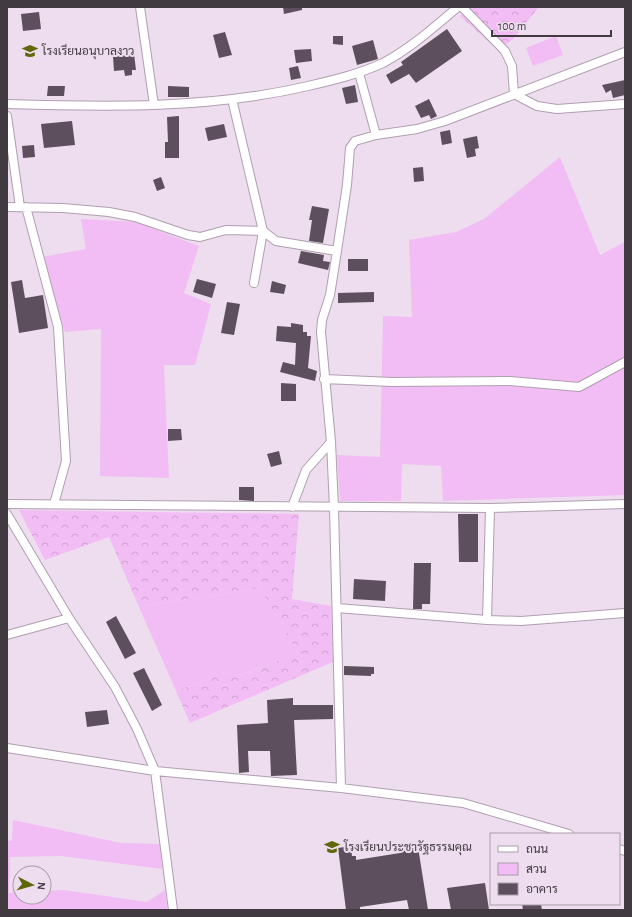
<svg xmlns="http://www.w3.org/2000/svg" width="632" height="917" font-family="'Alegreya Sans',Sarabun,sans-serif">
	<defs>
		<pattern id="forest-crowns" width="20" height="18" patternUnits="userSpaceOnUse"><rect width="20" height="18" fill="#f2bdf4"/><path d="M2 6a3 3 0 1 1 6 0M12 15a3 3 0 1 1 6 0" fill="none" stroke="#d1a3d2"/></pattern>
	</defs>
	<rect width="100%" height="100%" fill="#eeddef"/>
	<path fill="#f2bdf4" d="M556 36 563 55 533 66 526 48Z
		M560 157 600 255 625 242V495L443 501 441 466 402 464 401 501H340L337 455 380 457 383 316 412 317 409 240 456 232 484 219Z
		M81 219 136 222 199 246 184 293 211 304 195 365H164L169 478 100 476 101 329 65 332 42 257 86 249Z
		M259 588 298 653 240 675 224 673 176 691 139 607Z
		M13 820 121 843 160 844 162 869 61 856 10 857 9 893 20 892V897H44V891L64 890 147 902 165 890 167 910H7V840L12 841Z"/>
	<path fill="url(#forest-crowns)" d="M469 7H539L512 40 498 50 460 16Z
		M19 510 299 514 292 599 331 606 333 662 190 723 176 691 224 673 241 675 298 653 259 588 139 607 109 537 45 560Z"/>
	<path fill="#5d4f5e" d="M283 7H302V10L284 14Z
		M39 12 41 29 23 31 21 14Z
		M447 29 462 51 416 83 409 74 391 84 386 75 403 65 401 62Z
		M225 32 232 55 219 58 213 35Z
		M333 36H343V45L333 44Z
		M373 40 378 59 357 65 352 46Z
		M311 49 312 61 296 63 294 50Z
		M134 54 136 70H132V75L125 76 124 70 114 71 113 57Z
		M298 66 301 78 291 80 289 68Z
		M625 80V95L613 98 611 90 606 93 602 85Z
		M355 85 358 102 346 104 342 88Z
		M48 86H65L64 96H47Z
		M168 86 189 87V97H168Z
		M429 99 437 116 431 119 429 115 421 118 415 106Z
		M179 116V158H165V142H168L167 117Z
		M72 121 75 145 44 148 41 124Z
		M224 124 227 137 208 141 205 128Z
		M450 130 452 143 442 145 440 132Z
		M477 136 479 148 475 149 476 156 467 158 463 139Z
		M34 145 35 157 23 158 22 146Z
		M423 167 424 181 414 182 413 168Z
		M161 177 165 188 157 191 153 180Z
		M312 206 329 209 323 243 309 241 312 220H309Z
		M301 251 324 255 323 261 330 262 328 270 298 263Z
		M348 259H368V271H348Z
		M197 279 216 284 212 298 193 292Z
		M22 280 25 298 43 295 48 328 19 333 11 282Z
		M272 281 286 285 284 294 270 292Z
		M374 292V302L338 303V293Z
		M227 302 240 304 234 335 221 333Z
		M291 323 303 325V332H307V336H311L308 368 317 371 315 381 280 372 283 362 295 365 296 343 276 341 277 326 291 327Z
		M281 383 296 384V401H281Z
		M168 429H181L182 440 168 441Z
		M279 451 282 464 271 467 267 454Z
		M239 487H254V501L239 500Z
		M458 514H478V562H459Z
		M414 563H431L430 604H422V609H413Z
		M354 579 386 581 385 601 353 599Z
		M116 616 136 653 125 659 106 622Z
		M344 666 374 667V674H371V676L344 675Z
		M144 668 162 705 152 711 133 673Z
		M293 698V705H333V719L294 720 297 775 271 776 270 751H248L249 772 239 773 237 725 268 723 267 700Z
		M107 710 109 724 87 727 85 712Z
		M351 846 352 856H356V860L400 853 399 849 418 847 428 910H409L407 900 360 907V910H346L338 848Z
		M485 883 489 910H451L447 888Z
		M522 904H541L542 910H523Z"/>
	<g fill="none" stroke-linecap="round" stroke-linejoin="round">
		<g stroke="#af9faf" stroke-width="10">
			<path id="minor" d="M140 7 154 105
				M462 7 505 51 512 66 514 94
				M359 73 376 135
				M514 94 537 106 557 109 625 104
				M232 99 263 231 276 241 337 251
				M7 104C108 107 210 109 308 86 334 80 359 74 383 63 411 48 434 27 458 7
				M7 116 20 207
				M7 207 63 208 109 212 135 217 188 235 200 237 226 230 263 231 254 283
				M26 207 58 327 66 461 54 504
				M324 379 392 382 510 381 579 387 625 362
				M7 504 490 508 625 504
				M292 507 306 470 331 442
				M7 514 69 618 115 687 137 729 155 771 173 910
				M337 608 487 620 521 621 625 613
				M487 620 490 508
				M7 635 69 618
				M7 748 155 771 341 788 463 803 569 834
				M341 788 334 508 331 442 321 332 322 320 330 295 337 251 347 185 350 148 355 141 376 135 417 129 445 121 625 52
				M619 849 625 851"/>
		</g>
		<use href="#minor" stroke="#fff" stroke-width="8"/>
	</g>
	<defs>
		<g id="school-bare" transform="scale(1.2)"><path d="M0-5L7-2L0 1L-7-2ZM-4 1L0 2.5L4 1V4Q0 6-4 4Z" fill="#5f6709" stroke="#eeddef" stroke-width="2.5" paint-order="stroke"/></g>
	</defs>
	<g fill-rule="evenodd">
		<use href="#school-bare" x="30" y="51"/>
		<use href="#school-bare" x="332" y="847"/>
	</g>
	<g text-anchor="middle" stroke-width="4" stroke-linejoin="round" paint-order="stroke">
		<g font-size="12" fill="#413a41" stroke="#eeddef" text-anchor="start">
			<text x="42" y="55">โรงเรียนอนุบาลงาว</text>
			<text x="344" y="851">โรงเรียนประชารัฐธรรมคุณ</text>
		</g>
	</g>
	<rect width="632" height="917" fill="none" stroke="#413a41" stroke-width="16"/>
	<rect x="490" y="833" width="130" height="72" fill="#eeddef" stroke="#a99ca9"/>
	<rect x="498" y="846" width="20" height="6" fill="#ffffff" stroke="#a99ca9"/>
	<text x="526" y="853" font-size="12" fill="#413a41">ถนน</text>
	<rect x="498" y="863" width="20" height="12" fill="#f2bdf4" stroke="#a99ca9"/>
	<text x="526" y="873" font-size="12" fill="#413a41">สวน</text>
	<rect x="498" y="883" width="20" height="12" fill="#5d4f5e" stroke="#a99ca9"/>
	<text x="526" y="893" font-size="12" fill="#413a41">อาคาร</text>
	<g transform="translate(32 885) rotate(96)"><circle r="19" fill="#eeddef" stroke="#a99ca9"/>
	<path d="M0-3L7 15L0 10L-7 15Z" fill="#5f6709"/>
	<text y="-6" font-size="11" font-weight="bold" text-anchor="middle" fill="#413a41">N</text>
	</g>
	<path d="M492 30v6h119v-6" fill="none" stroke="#413a41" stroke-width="2"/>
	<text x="498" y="30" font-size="12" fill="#413a41" stroke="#eeddef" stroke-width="3" paint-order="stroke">100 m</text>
</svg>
